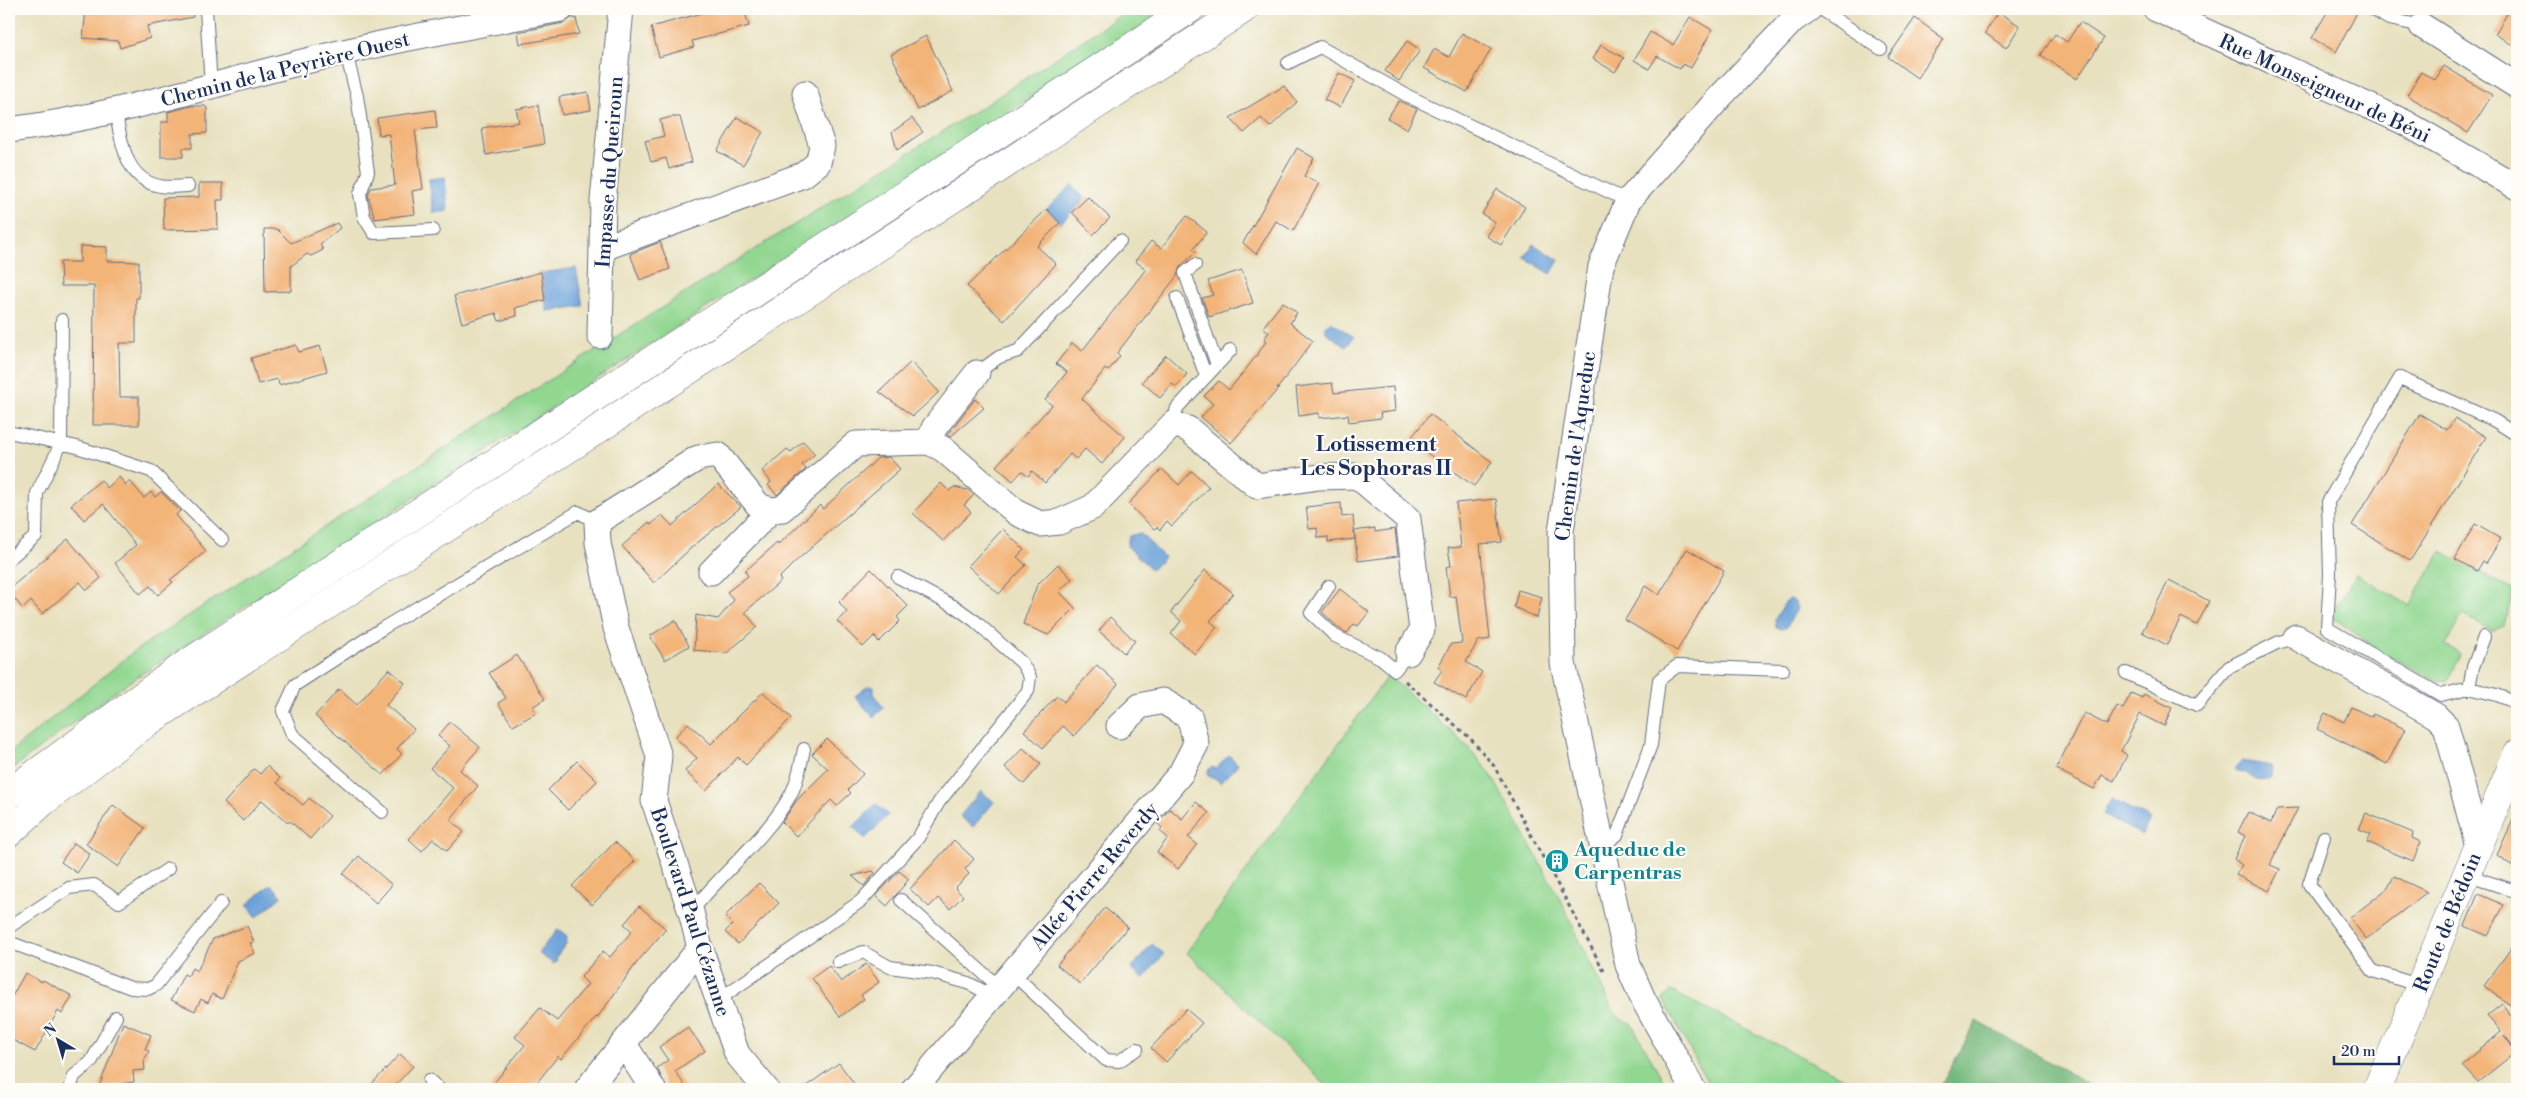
<svg xmlns="http://www.w3.org/2000/svg" width="2526" height="1098" font-family="'Libre Bodoni',serif">
	<rect width="100%" height="100%" fill="#fdfcf7"/>
	<filter id="ink" filterUnits="userSpaceOnUse"><feTurbulence type="fractalNoise" baseFrequency=".02" numOctaves="2"/><feDisplacementMap in="SourceGraphic" scale="10" xChannelSelector="R" yChannelSelector="G"/><feConvolveMatrix kernelMatrix="1 2 1 2 8 2 1 2 1" color-interpolation-filters="sRGB"/></filter>
	<filter id="wash" filterUnits="userSpaceOnUse"><feTurbulence type="fractalNoise" baseFrequency=".0096" numOctaves="4" result="noise"/><feDisplacementMap in="SourceGraphic" scale="20" xChannelSelector="R" yChannelSelector="G"/><feGaussianBlur stdDeviation="1.12" result="paint"/><feColorMatrix in="noise" values="0 0 0 0 0 0 0 0 0 0 0 0 0 0 0 0 0 1.4 0 .05"/><feComposite in="paint" operator="in"/></filter>
	<g filter="url(#wash)">
		<rect width="100%" height="100%" fill="#e8e1bf"/>
		<path fill="#91d790" stroke="#568377" d="M1130 9H1168L120 688 9 771V753L136 650 609 341 985 105Z
			M2442 551 2513 591 2504 626 2492 631 2463 615 2445 645 2460 654 2447 682 2432 679 2399 660 2388 657 2331 616 2356 574 2409 605Z
			M1388 675 1467 746 1490 773 1561 901 1611 1007 1620 1019 1631 1023 1668 1089H1330L1187 953Z
			M1671 991 1855 1084 1839 1089H1711L1663 999Z"/>
		<path fill="#74b87a" stroke="#48746c" d="M1977 1021 2097 1089H1939Z"/>
		<path fill="#6ba1d9" stroke="#43689c" d="M445 177 448 211 433 213 429 179Z
			M1072 185 1085 199 1060 224 1047 209Z
			M1533 244 1559 260 1551 274 1525 258Z
			M576 268 583 306 547 311 541 273Z
			M1331 322 1354 337 1346 347 1326 332V326Z
			M1140 533 1164 557 1152 570 1127 546 1129 536Z
			M1791 599 1795 602 1797 609 1786 628 1780 629 1776 627 1775 619 1786 601Z
			M868 686 874 687V695L884 708 873 717 855 696Z
			M1229 755 1238 764 1220 783 1215 778 1208 776V770L1212 767 1216 769Z
			M2242 761 2272 766 2271 778C2251 787 2252 770 2237 771L2235 768Z
			M981 791 994 802 973 827 960 816Z
			M2111 799 2150 819 2142 835 2103 815Z
			M876 804 888 815 865 839 853 827Z
			M271 884 282 896 257 917 247 905Z
			M558 929 567 936 566 944 556 957 557 961 554 964 538 953Z
			M1152 944 1164 954 1143 979 1131 969Z"/>
		<g id="blocks">
			<path fill="#f3b478" d="M86 9H192L193 17 147 26 150 38 120 48 118 41 83 38Z
				M717 9H744L749 26 692 41 694 47 659 57 651 27Z
				M2329 9H2359L2336 52 2312 38Z
				M2510 9H2517V48L2495 34Z
				M1998 12 2020 26 2006 48 1985 33Z
				M1690 17 1712 30 1691 68 1683 64 1680 69 1657 56 1649 69 1634 60 1650 32 1673 45Z
				M571 18H576L579 34 520 44 518 32 564 23Z
				M1915 18 1944 39 1917 78 1888 57Z
				M2080 22 2104 38 2077 79 2041 55 2055 34 2067 42Z
				M1462 33 1491 49 1467 92 1424 68 1434 49 1449 57Z
				M926 36 953 91 918 110 891 54Z
				M1407 41 1420 50 1399 81 1385 71Z
				M1601 45 1624 58 1615 72 1593 59Z
				M2444 66 2492 95 2468 133 2407 95 2421 72 2435 80Z
				M1339 73 1355 81 1340 107 1324 100Z
				M1284 86 1297 102 1270 127 1261 118 1244 133 1230 118Z
				M588 92 591 110 562 115 559 97Z
				M1399 101 1417 109 1407 129 1387 118Z
				M538 105 544 144 486 155 482 128 519 122 516 109Z
				M191 106H205L207 108V133L192 134V148H183V157H161V122H168V112Z
				M435 110 437 128 415 130 423 189 412 191 415 214 375 219 368 195 371 188 395 185 389 134 379 135 377 118Z
				M672 117H680L692 162 669 169 666 158 651 162 645 141 664 136 660 120Z
				M737 117 763 132 743 165 717 151Z
				M912 118 923 132 897 150 892 132Z
				M1297 148 1314 158 1304 176 1319 183 1293 231 1276 221 1256 254 1243 243Z
				M199 183H223V200H217L218 229 164 230 163 198 199 197Z
				M1497 189 1525 207 1501 245 1486 236 1495 222 1482 214Z
				M1088 197 1110 218 1093 235 1072 212Z
				M1047 209 1060 223 1037 246 1056 264 1004 321 967 286Z
				M1187 216 1207 232 1193 249 1196 252 1180 267 1177 276 1117 353 1120 356 1108 371 1105 369 1082 399 1125 437 1102 464 1085 449 1076 459 1070 454 1045 483 1032 471 1028 476 1022 471 1013 481 996 466 1052 405 1045 400 1067 372 1056 364 1072 343 1082 351 1146 269 1135 261 1151 241 1161 248Z
				M337 223 340 228 320 244 323 250 311 256 307 254 291 266V291L265 292 264 229H277L291 243Z
				M660 242 670 269 640 280 630 254Z
				M80 246 107 247V261L139 262V298H136V343H119L120 397H139V425H93L94 286H61L60 262H80Z
				M1242 270 1253 303 1209 317 1202 298 1213 295 1208 281Z
				M541 272 545 300 515 308 517 316 499 321 496 313 462 323 454 296Z
				M1283 302 1297 313 1290 323 1313 341 1277 389 1279 388 1231 443 1201 417 1213 404 1204 396 1219 381 1229 390 1258 354 1266 341 1264 339 1269 332 1263 327Z
				M296 345 299 352 320 346 327 371 279 385 278 379 258 384 251 358Z
				M1166 355 1187 374 1176 387 1172 384 1160 398 1142 382Z
				M911 362 939 392 913 416 879 392Z
				M1332 383 1334 393 1393 387 1395 411 1380 413 1381 418 1349 422 1348 415 1319 418V413L1299 416 1296 387Z
				M975 399 984 408 950 437 947 435Z
				M1430 414 1492 462 1474 486 1411 442 1414 439 1412 437Z
				M2420 414 2447 430 2455 418 2486 437 2410 561 2352 525Z
				M803 441 815 454 802 465 806 469 777 495 768 485 771 482 762 471 787 449 791 452Z
				M889 457 900 469 794 563 779 578 781 581 745 612 757 627 727 653 694 650 696 615 718 619 734 600 727 592 748 576 745 571 777 543 778 545 820 505 823 509 878 458Z
				M1162 469 1179 485 1192 471 1209 487 1172 526 1167 521 1160 530 1157 527 1154 529 1128 504Z
				M119 477 126 485 130 481 144 498 151 492 155 497 161 492 180 511 176 515 206 551 170 580 173 582 158 595 150 586 140 594 115 563 136 545 103 504 84 520 71 505 101 480 107 488Z
				M941 483 949 491 954 487 968 490 974 495 964 505 971 512 943 541 913 513Z
				M718 484 741 507 691 548 654 583 622 546 649 522 651 525 662 515 672 526Z
				M1496 499 1502 542 1480 544 1490 639 1478 641 1466 662 1482 672 1466 700 1434 682 1442 670 1438 667 1451 644 1462 643 1456 596 1450 597 1446 567 1451 566 1448 548 1461 547 1456 503Z
				M1341 503 1342 517 1353 516 1355 539 1328 542V537L1318 538 1317 528 1309 529 1306 507Z
				M2475 524 2501 539 2486 563 2483 561 2477 571 2455 559Z
				M1375 528V532L1395 529 1398 556 1358 561 1354 531Z
				M1003 529 1024 550 1017 557 1026 565 999 594 968 566Z
				M68 539 101 578 87 590 80 582 42 614 31 601 23 609 9 592V589Z
				M1687 549 1724 571 1677 651 1625 620 1645 586 1659 595Z
				M1058 564 1072 579 1059 591 1075 608 1048 635 1023 624 1037 585Z
				M871 569 908 606 897 617 900 621 879 642 874 636 863 647 837 621 847 612 839 602Z
				M1205 570 1233 593 1210 621 1217 627 1195 654 1171 634 1181 621 1171 612Z
				M2169 580 2209 601 2197 625 2181 617 2167 645 2142 632Z
				M1340 589 1369 612 1358 626 1354 624 1347 633 1340 629 1322 612Z
				M1518 590 1542 597 1537 618 1514 607Z
				M1110 617 1135 641 1124 653 1099 631Z
				M675 620 689 646 665 660 650 636Z
				M517 655 545 699 532 707 536 713 513 726 498 703 506 698 489 673Z
				M1097 665 1118 684 1074 736 1063 726 1043 748 1024 731 1057 696 1064 702Z
				M389 669 405 683 386 705 414 729 397 749 402 754 383 775 315 716 339 689 357 705Z
				M763 692 791 718 746 765 738 757 706 791 685 771 697 758 675 737 688 723 711 744Z
				M2131 693 2142 698 2144 694 2172 708 2164 726 2140 714 2121 751 2127 755 2114 781 2102 775 2094 789 2056 769 2084 713 2107 725 2117 706 2123 709Z
				M2351 707 2372 717 2373 714 2405 729 2387 764 2317 729 2325 713 2344 722Z
				M450 722 480 747 460 770 478 786 450 820 464 832 447 851 433 839 422 851 409 839 453 788 430 768 450 746 438 736Z
				M827 739 863 774 848 790 851 793 837 806 831 800 796 836 782 822 797 800 828 769 812 754Z
				M1023 748 1041 764 1024 784 1005 767Z
				M577 761 597 781 568 810 548 790Z
				M267 766 280 778 277 783 303 805 309 798 330 816 310 839 290 821 288 823 262 800 243 821 224 803 254 769 260 774Z
				M1196 802 1209 813 1188 837 1197 844 1178 869 1157 852 1168 838 1160 831 1162 828 1157 823 1170 809 1182 819Z
				M113 805 145 828 118 867 86 844Z
				M2298 808 2270 865 2280 869 2269 891 2236 875 2242 865 2234 859 2245 836 2238 832 2248 812 2271 823 2277 809Z
				M2517 811V869L2497 855Z
				M2366 813 2413 833 2412 838 2421 842 2413 861 2367 842 2371 834 2359 829Z
				M954 840 974 859 965 869 969 874 955 888 963 896 950 909 938 898 929 907 910 889Z
				M615 842 635 861 592 905 572 886Z
				M74 843 90 854 77 873 61 862Z
				M359 856 392 885 376 903 343 874Z
				M873 871 875 873 864 886 852 876Z
				M899 871 909 879 887 906 876 896Z
				M2394 876 2427 892 2366 939 2350 918 2388 888Z
				M759 883 779 903 738 944 725 932 733 924 725 916Z
				M2478 894 2504 905 2488 936 2465 926Z
				M639 906 666 929 638 961 597 1018 596 1017 561 1059 558 1056 532 1089H489L525 1045 515 1037 540 1008 557 1021 588 984 581 977 603 951 610 957 632 931 624 924Z
				M1105 908 1128 927 1080 984 1057 965Z
				M247 926 254 942 250 943 255 953 238 961 222 999 212 994 208 1003 201 999 195 1011 171 1000 184 974 188 976 192 968 197 971 213 939Z
				M2517 940V995L2510 1005 2484 986Z
				M866 964 879 982 861 995 864 999 840 1017 812 978 829 966 841 982Z
				M25 973 42 982 43 980 72 996 62 1014 58 1011 35 1052 9 1038V1002Z
				M2502 1004 2517 1023V1051L2504 1035 2516 1052 2478 1082 2462 1065 2501 1032 2487 1016Z
				M1186 1009 1202 1023 1166 1062 1151 1048Z
				M123 1023 151 1035 145 1049 149 1051 144 1061 145 1070 133 1071 134 1082 99 1087Z
				M688 1027 705 1051 675 1071 687 1089H667L657 1068 668 1060 659 1047Z
				M400 1054 413 1066 392 1089H367Z
				M839 1063 858 1089H802Z"/>
		</g>
	</g>
	<g filter="url(#ink)">
		<use href="#blocks" fill-opacity="0" stroke="#636d80" stroke-width="1"/>
		<g fill="none" stroke-linecap="round" stroke-linejoin="round">
			<g stroke="#636d80" stroke-width="14">
				<path id="lane" d="M206 9 211 86
					M1820 9 1881 49
					M2372 9 2389 19 2422 26
					M346 53 357 96 368 172 360 194 364 217 374 233 433 230
					M1288 63 1320 47 1406 95 1628 201
					M115 111C122 141 124 179 160 186 168 188 179 186 188 186
					M1195 265 1185 273 1217 365
					M1177 298 1206 376
					M977 373 999 357 1018 351 1120 241
					M1173 424 1177 408 1231 350
					M9 432 77 447 151 471 222 540
					M2517 435 2495 421 2400 378 2328 502 2330 574 2327 628 2441 695 2469 688 2497 695 2517 703
					M9 559 36 536 37 493 61 444 62 320
					M1329 586 1311 613 1335 636 1381 658 1395 670 1408 653
					M2126 673 2197 705 2229 667 2277 643 2296 637
					M2469 688 2473 667 2484 637
					M382 812 292 734 283 711 295 685 383 628 578 512 597 522
					M2324 837 2309 884 2373 971 2421 986
					M1602 846 1617 835 1651 745 1659 680 1677 666 1783 670
					M2466 875 2515 891 2517 889
					M901 900 1000 988
					M691 912C723 871 766 839 791 794 798 781 801 763 804 749
					M9 927 69 888 94 885 119 902 168 869
					M9 942 131 988 148 989 156 985 221 903
					M838 962 863 952 890 967 932 973 968 983 993 996
					M1012 973 1106 1060 1119 1061 1137 1049
					M718 1000 861 901 918 838 939 802 1028 691 1030 677 1022 663 975 621 957 608 898 577
					M429 1080 439 1089
					M70 1089 74 1076 91 1062 116 1017"/>
			</g>
			<g stroke="#636d80" stroke-width="27">
				<path id="street" d="M2156 9 2404 122 2517 187
					M2422 26 2517 86
					M9 130C104 118 197 89 290 65 379 42 471 26 561 9
					M603 248 803 175 818 163 822 146 805 93
					M600 336 603 201 621 9
					M929 442 934 428 977 373
					M711 572 771 510
					M2296 637 2436 716 2446 726 2478 846
					M624 1044 653 1089
					M587 1089 700 948
					M766 1089 737 1054 700 948 691 912 654 801 659 756 616 628 598 543 597 522 698 458 718 455 759 506 771 510 782 509 856 444 929 442 943 449 1017 513 1040 524 1059 522 1093 507 1173 424 1188 429 1257 486 1319 477 1357 476 1408 519 1422 630 1408 653
					M914 1089 1181 773 1196 744 1190 718 1163 701 1140 706 1119 726
					M1693 1089 1643 999 1628 965 1563 663 1561 531 1601 266 1628 201 1719 98 1793 20 1809 9"/>
			</g>
			<g stroke="#636d80" stroke-width="29">
				<path id="secondary" d="M9 795 25 781 183 666 1190 9
					M9 833 43 802 148 722 1244 9
					M2377 1089 2517 754"/>
			</g>
			<path stroke="#636d80" stroke-width="3" stroke-dasharray="4 4" stroke-linecap="butt" d="M1405 681 1471 739 1494 766 1604 971"/>
			<use href="#lane" stroke="#fff" stroke-width="12"/>
			<use href="#street" stroke="#fff" stroke-width="25"/>
			<use href="#secondary" stroke="#fff" stroke-width="28"/>
		</g>
	</g>
	<defs>
		<g id="building-disc" transform="scale(1.25)"><circle r="9.5" fill="#0f9aa8" stroke="#fdfcf7"/><path d="M-4-6H4V6H1V3H-1V6H-4ZM-2.5-4.3h1.7v1.8h-1.7ZM.8-4.3h1.7v1.8H.8ZM-2.5-1h1.7V.8h-1.7ZM.8-1h1.7V.8H.8Z" fill="#fff"/></g>
	</defs>
	<g fill-rule="evenodd">
		<use href="#building-disc" x="1557" y="861"/>
	</g>
	<g text-anchor="middle" stroke-width="4.5" stroke-linejoin="round" paint-order="stroke">
		<g font-size="20" fill="#1b2f5e" stroke="#fdfcf7">
			<text transform="translate(285 69) rotate(-14)" y="7">Chemin de la Peyrière Ouest</text>
			<text transform="translate(2325 88) rotate(25)" y="7">Rue Monseigneur de Béni</text>
			<text transform="translate(609 172) rotate(-86)" y="7">Impasse du Queiroun</text>
			<text transform="translate(1575 446) rotate(-82)" y="7">Chemin de l'Aqueduc</text>
			<text transform="translate(1094 876) rotate(-50)" y="7">Allée Pierre Reverdy</text>
			<text transform="translate(691 912) rotate(72)" y="7">Boulevard Paul Cézanne</text>
			<text transform="translate(2447 922) rotate(-68)" y="7">Route de Bédoin</text>
		</g>
		<g font-size="20" font-weight="bold" fill="#0d838f" stroke="#fdfcf7" text-anchor="start">
			<text x="1574" y="856">Aqueduc de<tspan x="1574" dy="23">Carpentras</tspan></text>
		</g>
		<g font-size="21" font-weight="bold" fill="#1b2f5e" stroke="#fdfcf7">
			<text x="1376" y="451">Lotissement<tspan x="1376" dy="24">Les Sophoras II</tspan></text>
		</g>
	</g>
	<rect width="2526" height="1098" fill="none" stroke="#fdfcf7" stroke-width="30"/>
	<g transform="translate(58 1040) rotate(322)" stroke="#fdfcf7" stroke-width="4" paint-order="stroke">
	<path d="M0-4L9 19L0 12L-9 19Z" fill="#1b2f5e"/>
	<text y="-8" font-size="14" font-weight="bold" text-anchor="middle" fill="#1b2f5e">N</text>
	</g>
	<path d="M2334 1056v8h65v-8" fill="none" stroke="#1b2f5e" stroke-width="2.5"/>
	<text x="2341" y="1056" font-size="15" fill="#1b2f5e" stroke="#fdfcf7" stroke-width="4" paint-order="stroke">20 m</text>
</svg>
